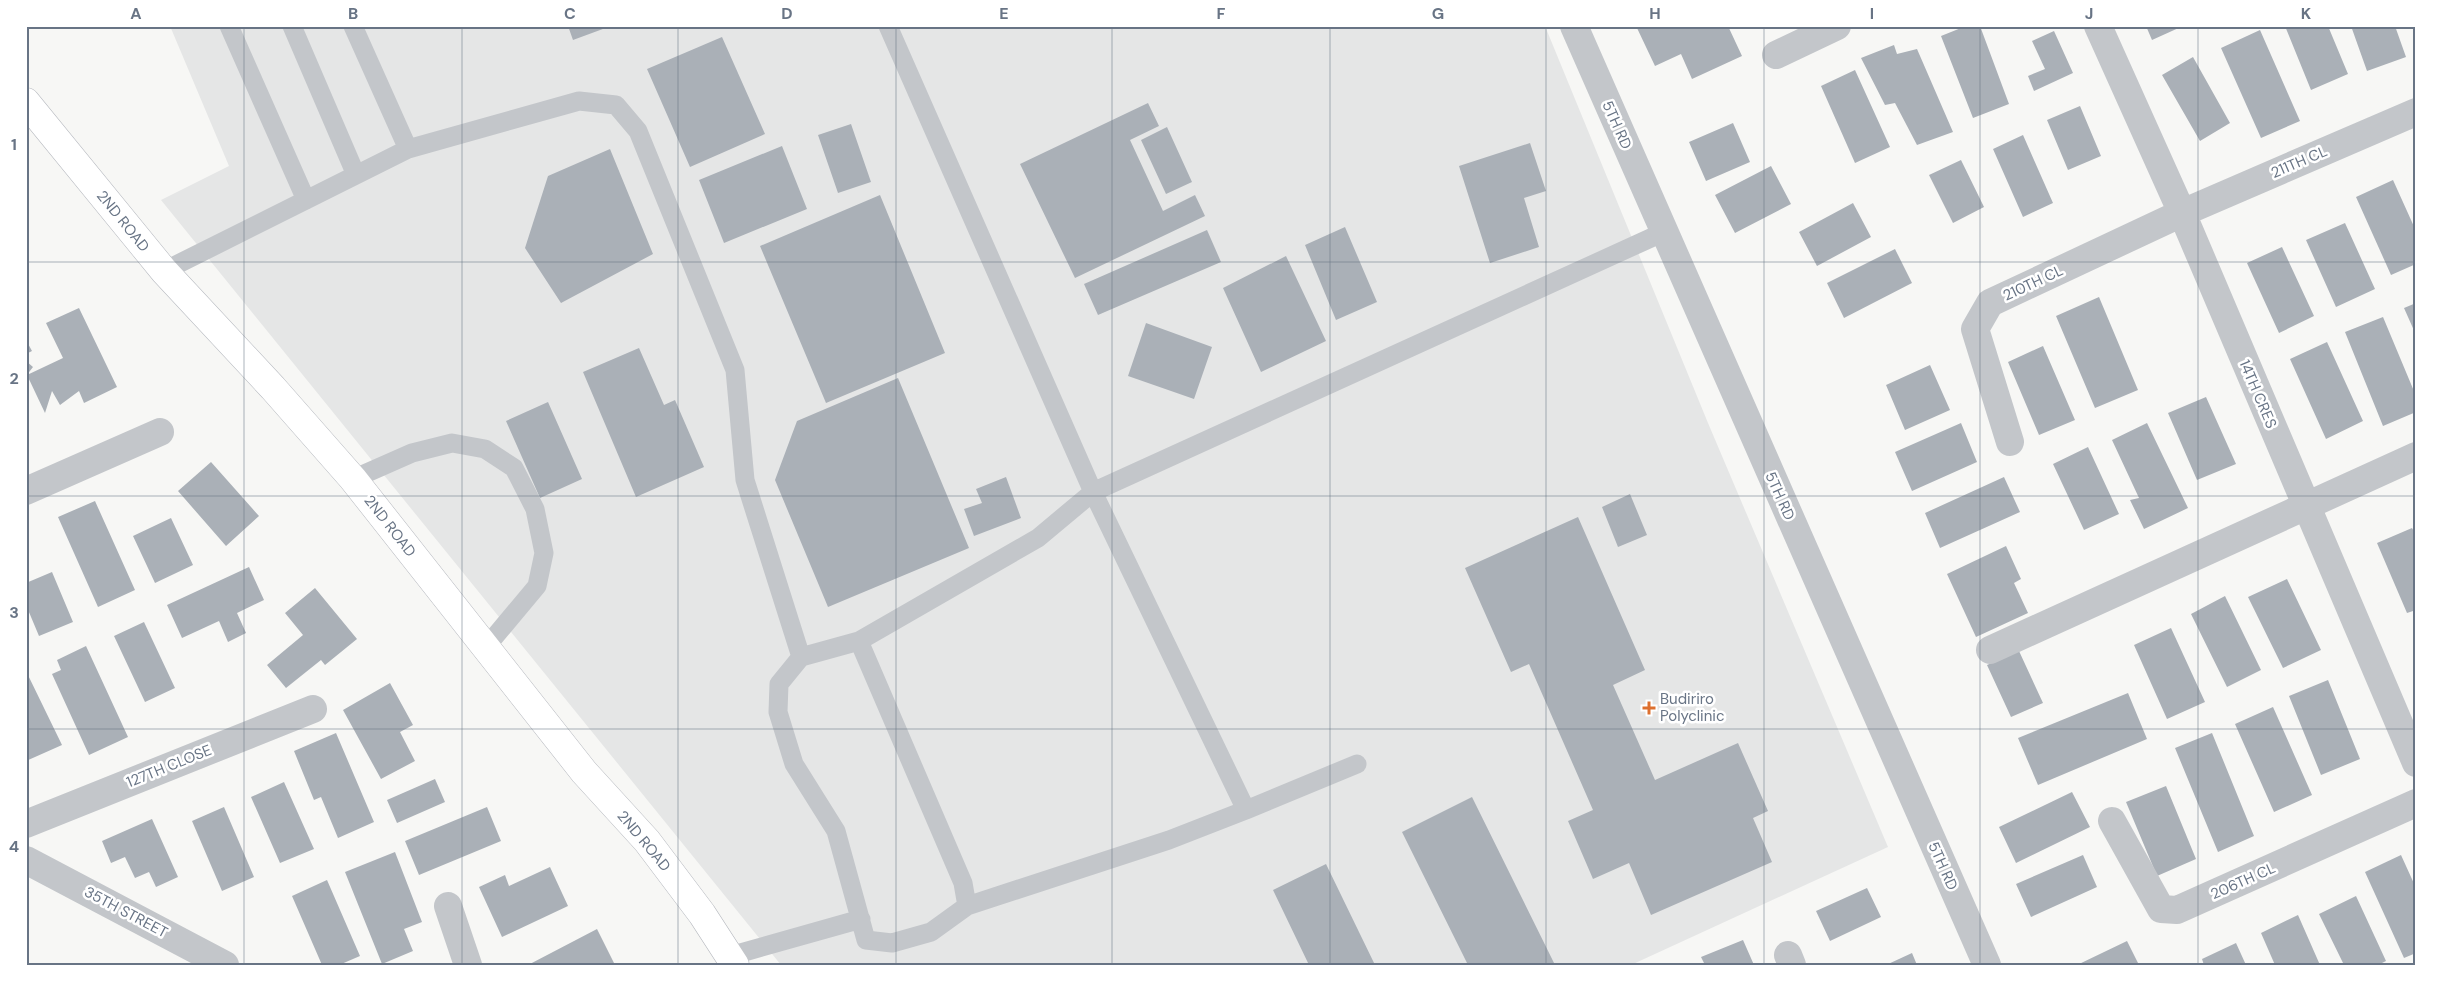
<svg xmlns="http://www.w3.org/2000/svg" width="2442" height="991" font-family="'DM Sans',sans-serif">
	<rect width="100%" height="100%" fill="#f7f7f5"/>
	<path fill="#e5e6e6" d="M170 26H1545L1708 423 1888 847 1631 965H781L161 200 229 166Z"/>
	<path fill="#aab0b7" d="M568 26H611L573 40Z
		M1640 26H1728L1742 56 1692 79 1681 54 1655 66 1637 28Z
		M1966 26H1980L2009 104 1973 118 1941 36Z
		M2146 26H2183L2152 40Z
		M2285 26H2328L2348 74 2311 90Z
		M2351 26H2395L2406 57 2367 71Z
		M2260 30 2300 121 2261 138 2221 48Z
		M2054 31 2073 73 2034 91 2028 76 2045 69 2032 41Z
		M722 37 765 134 690 167 647 69Z
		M1894 45 1897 54 1917 49 1953 132 1917 145 1895 103 1885 105 1861 58Z
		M2193 57 2230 123 2200 141 2162 75Z
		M1855 70 1890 147 1855 163 1821 86Z
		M1148 103 1159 126 1130 140 1163 211 1195 195 1205 216 1075 278 1020 164Z
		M2080 106 2101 156 2068 170 2047 120Z
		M1733 123 1750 162 1706 181 1689 142Z
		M851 124 871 182 838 193 818 135Z
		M1167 127 1192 182 1166 194 1141 140Z
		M2023 135 2053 203 2023 217 1993 149Z
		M1530 143 1546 191 1524 198 1539 247 1490 263 1459 166Z
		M782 146 807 209 724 243 699 180Z
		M610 149 653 254 561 303 525 248 548 176Z
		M1961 160 1984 207 1953 223 1929 175Z
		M1771 166 1791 204 1735 233 1715 195Z
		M2393 180 2416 231V264L2391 275 2356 197Z
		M880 195 945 353 826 403 760 246Z
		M1853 203 1871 237 1817 266 1799 232Z
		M2345 223 2375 289 2336 307 2306 240Z
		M1345 227 1377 302 1336 320 1305 245Z
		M1207 230 1221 262 1098 315 1084 284Z
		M2282 247 2314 316 2279 333 2247 263Z
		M1895 249 1912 283 1844 318 1827 283Z
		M1286 256 1326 341 1261 372 1223 288Z
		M2099 297 2138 390 2095 408 2056 316Z
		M2416 303V335L2404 308Z
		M79 308 117 387 84 403 79 391 60 405 52 391 45 413 27 375 63 358 46 323Z
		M2383 317 2416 396V412L2383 426 2345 332Z
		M1146 323 1212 347 1194 399 1128 376Z
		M26 340 32 351 26 354Z
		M2327 342 2363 421 2326 439 2290 359Z
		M2043 346 2075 420 2039 435 2008 362Z
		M639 348 664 405 675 400 704 467 636 497 583 372Z
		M26 361 33 367 26 376Z
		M1930 365 1950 410 1905 430 1886 385Z
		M898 378 969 548 828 607 775 480 797 421Z
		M2206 397 2236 464 2197 480 2168 413Z
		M548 402 582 479 540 498 506 421Z
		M1961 423 1977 462 1912 491 1895 452Z
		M2147 423 2188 508 2144 529 2130 500 2139 498 2112 440Z
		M2088 447 2119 514 2084 530 2053 464Z
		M211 462 259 516 226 546 178 491Z
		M1006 477 1021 518 974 536 964 509 982 503 976 489Z
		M2004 477 2020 512 1940 548 1925 513Z
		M1630 494 1647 535 1618 547 1602 507Z
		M95 501 135 590 98 607 58 517Z
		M1578 517 1645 670 1613 685 1655 780 1738 743 1768 811 1753 818 1772 862 1651 915 1629 863 1593 879 1568 821 1593 810 1529 664 1511 672 1465 568Z
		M171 518 193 565 155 583 133 536Z
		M2412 528 2416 535V610L2407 613 2377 543Z
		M2006 546 2021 579 2014 583 2028 613 1976 637 1947 574Z
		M249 567 264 600 237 613 246 633 228 642 219 621 182 638 167 605Z
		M52 572 73 622 39 636 26 605V583Z
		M2287 579 2321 650 2283 668 2248 597Z
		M315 588 357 639 325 665 321 660 286 688 267 665 303 635 285 613Z
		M2225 596 2261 670 2227 687 2191 614Z
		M144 622 175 688 145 702 114 636Z
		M2171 628 2205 702 2167 719 2134 645Z
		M86 646 128 737 89 755 52 674 61 670 57 660Z
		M2019 651 2043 703 2011 717 1987 665Z
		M26 671 62 745 26 761Z
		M2328 680 2360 759 2321 775 2289 696Z
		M390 683 413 725 400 732 415 761 381 779 343 710Z
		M2128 693 2147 739 2038 785 2018 738Z
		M2273 707 2312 795 2274 812 2235 724Z
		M336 733 374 822 338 838 321 797 314 800 294 751Z
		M2212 733 2254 836 2218 852 2175 748Z
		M435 779 445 802 397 823 387 800Z
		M284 782 314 849 280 863 251 797Z
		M2166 786 2196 859 2157 876 2126 802Z
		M2072 792 2090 827 2016 863 1999 827Z
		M1472 797 1555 965H1468L1402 832Z
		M224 807 254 877 222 891 192 821Z
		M487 807 501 841 419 875 405 841Z
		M152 819 178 877 156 887 149 872 135 878 125 857 111 863 102 841Z
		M395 852 422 922 404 929 413 951 382 964 345 872Z
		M2083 855 2097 887 2031 917 2016 884Z
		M2401 855 2416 888V953L2404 958 2365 872Z
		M1326 864 1375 965H1309L1273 890Z
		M550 867 568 906 502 937 479 887 505 875 509 886Z
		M327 880 360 956 339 965H322L292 896Z
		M1867 888 1881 917 1830 941 1816 911Z
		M2356 896 2386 961 2378 965H2344L2319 914Z
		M2298 915 2320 965H2275L2261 933Z
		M597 929 615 965H528Z
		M1743 940 1754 965H1705L1701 957Z
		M2127 941 2139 965H2077Z
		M2236 943 2246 965H2204L2202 959Z
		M1912 953 1917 965H1886Z"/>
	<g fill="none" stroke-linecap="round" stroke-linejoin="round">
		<g stroke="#b6b9bf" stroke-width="29">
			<path id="secondary" d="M26 102 164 271 273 388 353 479 584 772 647 841 702 914 735 965"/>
		</g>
		<path stroke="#c3c6ca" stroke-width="19" d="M229 26 306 200
			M292 26 356 175
			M353 26 408 149
			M888 26 1093 492 1246 810 1169 840 967 906
			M164 271 408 149 579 101 616 105 638 131 735 370 745 480 801 657
			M353 479 412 453 452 443 485 449 514 468 535 509 544 553 537 586 486 647
			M859 641 963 883 967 906 931 932 892 943 866 940 836 831 794 764 778 712 779 684 801 657 859 641 1038 538 1093 492 1664 232
			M1246 810 1357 764
			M730 956 861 919"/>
		<path stroke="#c3c6ca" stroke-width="28" d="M1574 26 1987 965
			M2098 26 2182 213 2416 763
			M1776 55 1837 26
			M2010 442 1975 329 1990 303 2182 213 2416 112
			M26 491 160 432
			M1990 650 2416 456
			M2112 821 2161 909 2177 910 2416 803
			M26 824 313 709
			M26 860 225 965
			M448 906 468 965
			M1788 955 1792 965"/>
		<use href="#secondary" stroke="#fff" stroke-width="28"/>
	</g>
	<path fill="none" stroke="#687485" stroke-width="1" stroke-opacity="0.55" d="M244 26V965M462 26V965M678 26V965M896 26V965M1112 26V965M1330 26V965M1546 26V965M1764 26V965M1980 26V965M2198 26V965M26 262H2416M26 496H2416M26 729H2416"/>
	<path fill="#dd702f" stroke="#fff" stroke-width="2" d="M1646.5 700.5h5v5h5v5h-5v5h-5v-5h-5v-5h5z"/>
	<g text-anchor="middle" stroke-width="5" stroke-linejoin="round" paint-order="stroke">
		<g font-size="15" fill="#687485" stroke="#fff">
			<text transform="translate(1617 125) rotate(66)" y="5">5TH RD</text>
			<text transform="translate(2299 162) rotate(-23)" y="5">211TH CL</text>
			<text transform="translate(123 221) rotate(51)" y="5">2ND ROAD</text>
			<text transform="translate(2033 283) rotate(-25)" y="5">210TH CL</text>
			<text transform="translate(2258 394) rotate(67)" y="5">14TH CRES</text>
			<text transform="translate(1780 496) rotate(66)" y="5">5TH RD</text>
			<text transform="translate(390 526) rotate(52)" y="5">2ND ROAD</text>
			<text transform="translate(169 766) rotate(-22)" y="5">127TH CLOSE</text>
			<text transform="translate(644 841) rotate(50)" y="5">2ND ROAD</text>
			<text transform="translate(1943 866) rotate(66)" y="5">5TH RD</text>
			<text transform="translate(2243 881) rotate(-24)" y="5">206TH CL</text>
			<text transform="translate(126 912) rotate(28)" y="5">35TH STREET</text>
		</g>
		<g font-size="15" fill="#687485" stroke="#fff" text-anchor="start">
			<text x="1660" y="704">Budiriro<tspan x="1660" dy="17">Polyclinic</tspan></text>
		</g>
	</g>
	<rect width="2442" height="991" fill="none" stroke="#ffffff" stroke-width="55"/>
	<rect x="28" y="28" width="2386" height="936" fill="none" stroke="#687485" stroke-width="2"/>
	<g font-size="16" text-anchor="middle" font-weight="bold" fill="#687485">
		<text x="136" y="19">A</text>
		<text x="353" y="19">B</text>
		<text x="570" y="19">C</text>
		<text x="787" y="19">D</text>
		<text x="1004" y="19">E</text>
		<text x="1221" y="19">F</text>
		<text x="1438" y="19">G</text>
		<text x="1655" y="19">H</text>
		<text x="1872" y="19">I</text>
		<text x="2089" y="19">J</text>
		<text x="2306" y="19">K</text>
		<text x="14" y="150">1</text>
		<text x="14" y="384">2</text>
		<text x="14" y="618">3</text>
		<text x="14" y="852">4</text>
	</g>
</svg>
